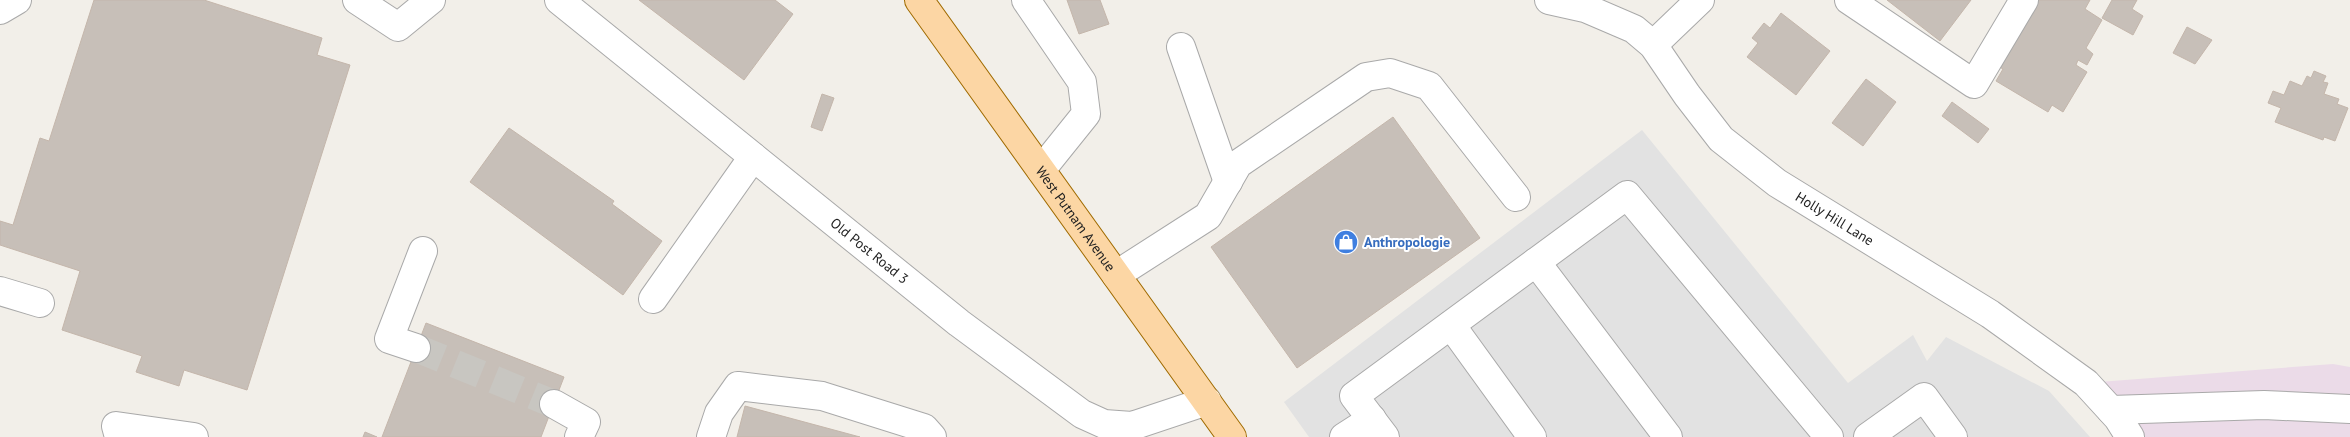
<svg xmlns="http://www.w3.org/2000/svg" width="2350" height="437" font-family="'PT Sans',sans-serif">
	<rect width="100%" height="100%" fill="#f2efe9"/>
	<path fill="#ebdbe8" d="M2333 364 2350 367V437H2121L2086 383Z"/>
	<path fill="#e2e2e2" d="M1642 130 1848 383 1913 335 1927 361 1946 337 2049 391 2090 437H1309L1284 402Z"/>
	<path fill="#c7bfb8" stroke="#c4b6ab" d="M94 0H204L322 38 317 55 350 65 247 390 184 370 179 386 136 372 142 356 62 330 80 271 0 245V221L13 225 40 138 49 141Z
		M639 0H775L793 14 744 80Z
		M1067 0H1100L1109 24 1079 34Z
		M1887 0H1971L1940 41Z
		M2037 0H2090L2085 9 2102 20 2086 48 2093 54 2087 65 2078 60 2076 65 2087 72 2063 112 2052 105 2048 112 1996 81 2003 69 1996 65Z
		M2112 0H2137L2132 9 2143 16 2133 35 2102 18Z
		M1781 13 1830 51 1796 95 1747 57 1758 43 1752 38 1764 23 1770 28Z
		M2187 27 2212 40 2195 64 2173 53Z
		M2314 71 2326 76 2323 82 2328 83 2324 94 2339 99 2337 104 2348 108 2335 141 2324 137 2323 140 2275 122 2281 108 2268 103 2273 91 2284 95 2290 81 2302 86 2307 76 2311 78Z
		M1866 79 1896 102 1863 146 1832 123Z
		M822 94 834 98 822 131 811 127Z
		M1952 102 1989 129 1978 143 1942 116Z
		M1393 117 1480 238 1297 368 1211 247Z
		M509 128 614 201 612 204 662 241 623 295 470 182Z
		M426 323 564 377 541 437H382Z
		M745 406 860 437H737Z
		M365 432 377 437H363Z"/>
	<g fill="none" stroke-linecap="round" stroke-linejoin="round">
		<path stroke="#c8c6c1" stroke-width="28" stroke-dasharray="28 14" stroke-linecap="butt" d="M416 348 554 404"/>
		<g stroke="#a9a9a9" stroke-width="30">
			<g id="minor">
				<path d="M357 0 398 27 431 0"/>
				<path id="s1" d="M559 0 959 323 1082 414 1104 424 1132 426 1207 401"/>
				<path d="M1026 0 1082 82 1086 114 1041 170"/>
				<path id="s2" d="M1549 0 1585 8 1634 29 1653 45 1687 95 1721 139 1777 183 1990 314 2086 383 2118 418 2130 437"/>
				<path d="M1849 0 1974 84 2024 0"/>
				<path d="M0 10 17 0"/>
				<path d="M1653 45 1700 0"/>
				<path d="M1181 47 1228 182"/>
				<path d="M1536 262 1668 437"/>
				<path d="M1116 275 1208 216 1238 164 1366 77 1390 73 1429 86 1516 197"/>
				<path d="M0 291 40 303"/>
				<path d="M653 299 753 157"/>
				<path d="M1451 325 1532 437"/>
				<path d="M416 348 389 339 423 251"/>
				<path d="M554 404 586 422 579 437"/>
				<path d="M2111 410 2264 405 2350 409"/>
				<path d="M119 437 116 426 194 437"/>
				<path d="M711 437 719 413 738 386 822 396 924 428 932 437"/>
				<path d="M1344 437 1372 419"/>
				<path d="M1385 437 1354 396 1627 195 1829 437"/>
				<path d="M1868 437 1924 397 1953 437"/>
			</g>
		</g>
		<g stroke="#a06b00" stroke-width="30">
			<g id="major">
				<path id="s3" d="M919 0 1232 437"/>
			</g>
		</g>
		<use href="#minor" stroke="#fff" stroke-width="28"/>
		<use href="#major" stroke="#fcd6a4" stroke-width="28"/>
	</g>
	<defs>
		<g id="shop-disc" transform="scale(1.25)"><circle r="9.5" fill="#3f7fe0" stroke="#fff"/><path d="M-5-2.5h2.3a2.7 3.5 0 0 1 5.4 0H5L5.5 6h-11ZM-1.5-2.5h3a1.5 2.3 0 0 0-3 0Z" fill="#fff"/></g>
	</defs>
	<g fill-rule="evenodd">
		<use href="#shop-disc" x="1346" y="242"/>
	</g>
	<g text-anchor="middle" stroke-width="4" stroke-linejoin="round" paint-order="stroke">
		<g font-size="14" fill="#222" stroke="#fff">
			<text dy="5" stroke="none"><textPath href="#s3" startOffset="269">West Putnam Avenue</textPath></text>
			<text dy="5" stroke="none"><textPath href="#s2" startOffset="370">Holly Hill Lane</textPath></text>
			<text dy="5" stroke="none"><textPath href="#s1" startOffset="399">Old Post Road 3</textPath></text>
		</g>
		<g font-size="14" font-weight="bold" fill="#366cbe" stroke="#fff" text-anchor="start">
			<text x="1364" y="247">Anthropologie</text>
		</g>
	</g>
</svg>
